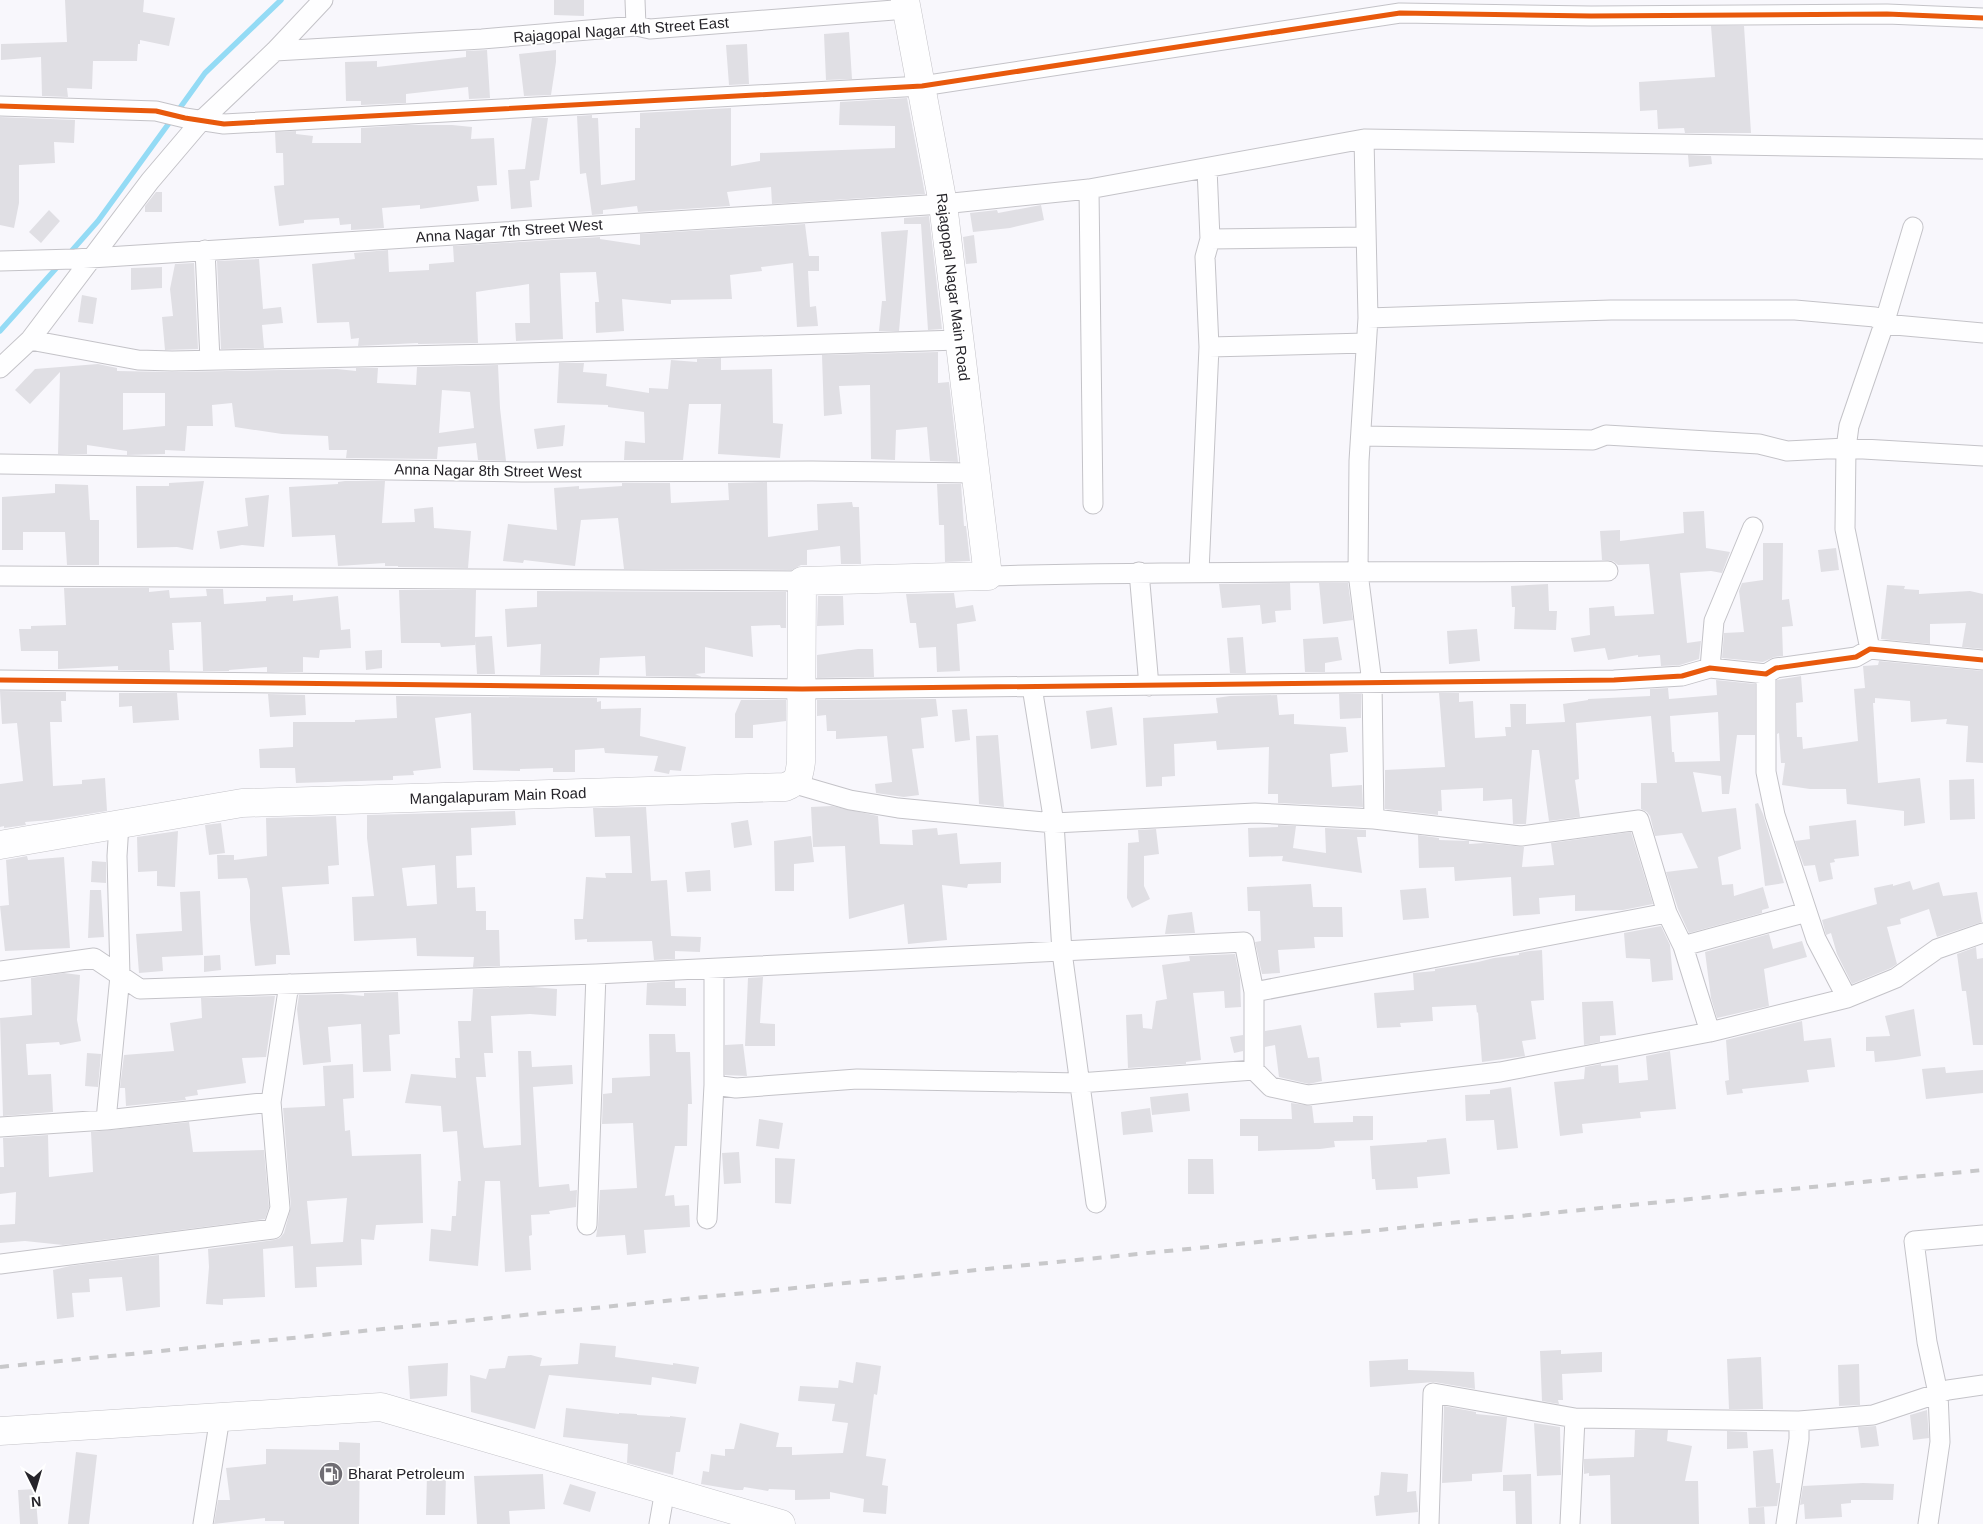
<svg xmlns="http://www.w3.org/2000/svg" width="1983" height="1524" font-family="Arial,sans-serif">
	<rect width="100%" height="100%" fill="#f8f7fc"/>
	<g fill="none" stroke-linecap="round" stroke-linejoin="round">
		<path stroke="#94dbf5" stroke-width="5.5" d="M177 112 205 73 281 0
			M68 255 98 221 172 119
			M0 331 60 264"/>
	</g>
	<path fill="#e0dfe4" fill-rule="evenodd" d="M65 0H144L143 12 175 18 169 46 140 40V44H138L137 61H93L92 89 67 88 68 97 42 96 41 57 1 60V44L67 42Z
		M554 0H584V16L554 15Z
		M1711 26H1744L1751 133H1685L1684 128 1658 129 1657 110 1640 111 1639 82 1715 77Z
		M849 32 852 79 826 80 824 34Z
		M747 44 749 84 729 85 726 45Z
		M487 50 490 98 469 99 468 87 406 94V103L361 105V101H346L345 62 377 61V67L466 57V51Z
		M556 50V62L551 95 524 96 519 54Z
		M907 98 925 194 772 204 771 187 727 192 730 206 638 212 637 206 603 210V214L592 215 586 173 580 174 577 116 592 115V118H598L601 185 635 180V128H640V113L731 108V166L760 161V153L895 148V126L839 125 840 102Z
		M0 117 75 120 74 143 54 142 55 163 19 165V203L14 228 0 225Z
		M532 118H548L539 180 530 181 532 207 511 209 508 170 525 169Z
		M406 125H452L472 127 471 139 494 138 497 185 477 186 479 201 420 209V205L382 208 384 228 351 230V224L340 225 339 218 304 220V223L279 226 274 186 284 185 283 153H276L275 132 296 131V134L313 136 312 143H361V128Z
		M1688 155 1711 156 1712 164 1689 167Z
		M156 192H162V212H145V206Z
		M1041 205 1044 220 1010 228 973 232 970 213 997 210 998 213Z
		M49 210 60 221 41 243 29 232Z
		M929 216 942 329 928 330 921 224H904V218Z
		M805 224 809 256H819V271H808L810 307 816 306 818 326 797 327 793 263 761 267 762 271 730 275 732 299 671 300V304L622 299 624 331 596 333 595 302H599L596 272 560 273 563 339 516 341 515 323H530L529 284 476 292 478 343 418 344V343L358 346 359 338 351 339 349 322 317 323 312 264 355 259 354 253 388 250 389 272 429 270V264L454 262 453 246 600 237V239L640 245V234Z
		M908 230 899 331H879L882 301H886L881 232Z
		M974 235 977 263 966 264 963 237Z
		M259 259 263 309 281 307 283 323 262 325 264 348 221 349 217 261Z
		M194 263 198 349 165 350 162 317 173 316 170 289 175 264Z
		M162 267V288L131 290V268Z
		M82 295 97 298 93 324 78 322Z
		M938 352V383L949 382 958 462 930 461 927 427 896 430 895 460 871 459 870 385 839 386 842 414 824 416 822 355Z
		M721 358V370L772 369 773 423 783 424 780 458 718 454 721 404H689L683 460H624L625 441 645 443 644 412 608 407V405L557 403 559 363H584L583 372 607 374 606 386 649 393V388L668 389 671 360 697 362V359Z
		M98 364 117 368V371L172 372 337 369 356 371V368H378L377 383 416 385 417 367 498 365 500 408 506 461 478 460 476 443 438 447 437 459 346 458 347 450H329L328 436 282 434 235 427 232 403 212 405 213 426H187L185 451 165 450V454L127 455V451L87 445V454H58L60 372 30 404 15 390 35 369ZM442 390 470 392 474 428 439 433ZM123 393H165V426L123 430Z
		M565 425 563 446 537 449 534 429Z
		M204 481 193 550 177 547 137 548 136 486H169V483Z
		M345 481H385L382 523 415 522 414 509 433 507 434 528 471 531 468 568 398 567V566H385V563L338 566 335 535 292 537 289 487 338 484V482Z
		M767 482 768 537 818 530 817 504 852 502 853 507H859L861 564H841L840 546 807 550V565H801L792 570 624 569 618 518 581 520 575 566 524 560 523 563 503 561 508 524 557 530 554 488 579 486V489L622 486V483H670L671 503 729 500 728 483Z
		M55 484 88 485 90 520H99V565H67L65 532H23V550H2V497L55 493Z
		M937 484H961L964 526H966L970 561 945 562 944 525H939Z
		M269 495 264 547 242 545 220 549 217 531 248 526 245 498Z
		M1704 511 1706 548 1730 552 1722 573 1711 571 1680 573 1687 643 1701 641 1699 659 1680 665 1661 666 1660 655 1638 657V655L1608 660 1605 648 1574 652 1571 638 1590 635 1589 608 1614 606 1615 616 1654 614 1649 564 1618 565 1613 561 1602 560 1600 531 1620 530V541L1684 533 1683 512Z
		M1763 543H1783L1782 600 1789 599 1793 626 1782 627 1783 656 1774 657 1763 662 1722 658 1724 633 1744 632 1739 591 1742 583 1763 580Z
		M1836 548 1839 570 1821 572 1818 550Z
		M1290 583 1291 610 1275 611 1276 622 1262 624 1260 605 1222 608 1219 584Z
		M1319 583H1348L1353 620 1323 624Z
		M1548 584 1549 611H1557L1556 630 1514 629 1515 607H1512L1511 586Z
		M1887 585 1905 586 1904 589 1919 590V594L1970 591 1983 594V649L1962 647 1966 623 1930 624V644L1881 639Z
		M64 588H149V592L169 590 170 598 207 596 206 589H223L224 604 266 601V597L293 595V601L338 596 341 630 350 629 351 648 320 650 319 658 303 657V672H267V667L229 670V671H203L201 622 172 623 174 650H169L170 671 118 670V666L58 669V651H21L19 629H31V626L66 625Z
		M399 590H476L475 637 492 636 495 674H477L475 640V645L441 647 440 643H401Z
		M537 591 786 592V628H781L780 625 751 626 753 657 705 647V673L695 674 702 677 646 676 645 656 600 658 599 675H540L541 644 507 647 505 609 537 607Z
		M954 593 956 608 973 605 976 621 957 624 960 671 937 672 936 647 919 648 916 623H910L906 594Z
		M818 596H843L844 625 817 626Z
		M1477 629 1480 661 1449 664 1447 631Z
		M1243 637 1246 673H1230L1227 638Z
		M1338 637 1342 660 1325 663V672H1305L1303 639Z
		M858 649H873L874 677 817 678V655Z
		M382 650V668L366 670 365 651Z
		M1879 661 1983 671V763L1966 762 1968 726 1946 724 1947 719 1911 722 1910 701 1875 698V703H1873L1878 783 1920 778 1925 823 1904 826V811L1847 804 1846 789H1810L1782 785 1785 763H1781L1779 733 1777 734V680L1801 676 1803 702 1796 703 1797 737H1802L1803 749 1858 741 1854 689 1865 688 1863 666 1878 665Z
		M1716 680 1755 684V735H1737L1729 794H1722L1721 776 1693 772 1702 812 1736 808 1741 849 1718 857 1722 885 1733 884 1734 896 1763 887 1769 908 1762 910V913L1689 933 1678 909 1666 872 1698 868 1682 833 1655 836 1650 816 1647 812 1641 809V783H1657L1651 716 1576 723 1579 779 1575 780 1580 817 1549 821 1539 750H1532L1526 824H1513L1512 799 1483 801V788L1441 790 1442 811H1438V815L1385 809V770L1445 767 1439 693H1459V702L1473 701 1475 738 1506 736 1505 727H1511L1510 704H1526V724L1565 722 1563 704 1588 700V699L1650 696V689L1668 688 1669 699 1717 695ZM1718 712 1720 761 1675 762 1674 752H1672L1670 716Z
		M0 691 66 692V701H61L62 722H50L53 786 82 784V780L105 778 107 811 51 820 25 822 26 825 4 828V826L0 827V784L23 781 17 723 2 724Z
		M119 693H177L179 720 133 723 132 706 119 707Z
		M268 694 305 695 306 715 270 717Z
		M1339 694H1361V718L1340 719Z
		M1277 695 1279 715 1294 714V724L1346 727 1348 752 1330 754 1332 787 1362 785 1363 807 1278 803V794H1268L1269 747 1217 750 1216 741 1174 744 1175 776 1162 777V786L1146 787 1143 718 1218 713 1216 698 1230 696Z
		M396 696 597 698V702L601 701V709L641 708 640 736 686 747 681 771 670 770 669 774 654 771 658 756 605 753 604 748 575 750V772H553V768L520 769V771L473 770 471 713 435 718 441 768 413 771 414 775 393 776V780L296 783 295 768H260L259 749 293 747V722H355V720L397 718Z
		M936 699 938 716 921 718 924 748 912 749 919 795 904 797 876 793 875 784 892 782 887 736 836 739V731H827L826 715 817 716V700Z
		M741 700H786V721L753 725V738H735V714Z
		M1112 707 1117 745 1091 749 1086 711Z
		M967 709 970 740 955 742 952 710Z
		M998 735 1004 807 979 804 976 736Z
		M1974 779 1975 819 1950 820 1949 780Z
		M1758 803 1763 814 1784 883 1765 886 1755 804Z
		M832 806 878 816 880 844 913 845 912 830 937 828 938 835 957 833 960 864 1001 862V883L968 884 967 888 942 885 947 940 908 944 904 904 849 919 845 846 813 847 811 807Z
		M646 807 651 881 667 880 671 936 701 937 700 952 675 951V959L654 960 652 941 587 942V939L575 940 574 919H583L586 877 606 878 605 873H632L630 836 595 837 593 808Z
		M515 811 516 825 471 828 472 855 456 856 457 888 475 887 476 911H486V930H499L500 966 473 967 474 957 417 956 416 938 354 941 352 897 374 896 367 838V815ZM435 865 437 904 407 906 402 868Z
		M336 816 339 865 328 866 329 884 282 887 290 955H276V964L255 966 250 920V890L247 878 218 879 217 855H234V860L267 856 266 818Z
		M748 820 752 845 734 848 731 823Z
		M1856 820 1859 856 1834 859 1835 862 1830 863 1833 879 1819 882 1815 865 1804 866 1795 841 1810 839 1809 826Z
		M221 823 225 853 209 855 205 825Z
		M1278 825 1296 826 1293 848 1326 853 1325 828 1366 830V837H1357L1362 873 1282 861 1283 856 1249 857 1248 828 1278 827Z
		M1156 829 1159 854 1144 856V886L1150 899 1132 908 1127 898 1128 843 1139 842 1138 830Z
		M178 831 175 887 157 886V871L138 872 137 837Z
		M1631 832 1653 904 1623 910 1575 911V895L1539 898 1540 914 1513 916 1511 877 1455 881 1454 867 1419 868 1418 835 1439 838V840L1469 841V844L1484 843 1524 847 1522 867 1554 865 1551 843Z
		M811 836 814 862 794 864V891H775L774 841Z
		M27 856 28 860 64 857 70 948 5 951 0 906 9 905 6 860Z
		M92 861 106 862V883L91 882Z
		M710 870 711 891 687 892 685 872Z
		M1910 881 1913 890 1939 882 1943 896 1977 892 1982 922 1937 937 1929 909 1900 919 1901 924 1887 927 1897 964 1891 968 1852 984 1837 954 1831 933 1826 935 1822 920 1877 904 1874 888 1893 884V886Z
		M1311 884 1313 907H1342L1343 937H1314L1315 948 1278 950 1280 973 1262 974 1255 942 1261 941 1260 911H1248L1247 887Z
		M1426 888 1429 918 1403 920 1400 890Z
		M90 890H101L104 937 88 938Z
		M200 891 203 955 162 957 163 971 139 973 136 934 182 931 180 892Z
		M1192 912 1195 933 1165 934 1168 915Z
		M1661 926 1670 945 1673 980 1652 982 1650 959 1626 958 1624 933Z
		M1769 934 1773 949 1802 941 1807 957 1764 969 1769 1006 1717 1018 1711 998 1705 952Z
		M1976 947 1977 959 1983 958V1045H1973L1966 991H1962L1957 954Z
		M1542 950 1544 1000 1531 1001 1536 1039 1522 1041 1525 1056 1482 1062 1478 1012 1477 1013 1476 1005 1432 1007 1433 1021 1400 1023 1401 1027 1377 1028 1374 993 1414 990 1413 973 1435 971V969L1478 962 1494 958 1519 955V953L1530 951Z
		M1235 954 1240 978 1241 1007 1225 1008 1224 991 1193 993 1201 1060 1186 1062V1064L1128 1068 1126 1015 1142 1014 1143 1028 1152 1029 1156 1001 1167 999 1162 965 1190 961 1189 956Z
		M220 955 221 970 204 972V956Z
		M64 973 80 975 77 1020 81 1041 60 1045 59 1042 26 1044 28 1075 51 1074 53 1112 3 1116 0 1018 32 1015 31 978Z
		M763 977 760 1023 775 1024V1046H745L748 978Z
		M675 981V988H686V1006L646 1005 647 983Z
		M533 987 557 989 556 1016 530 1014 491 1016 493 1053H484L486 1077H476L483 1144 484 1148 521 1145 518 1051H531L532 1067 572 1065 573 1084 533 1087 539 1187 569 1184 570 1191 577 1190 576 1207 549 1211 550 1214 531 1215 532 1235 529 1236 531 1270 505 1272 500 1181H485L478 1266 429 1261 431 1229 451 1231 452 1216H456L458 1181H461L457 1131 443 1132 441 1106 405 1103 411 1074 456 1078 455 1058H460L458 1021H471L473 989Z
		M398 992 400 1034 389 1035 391 1071 363 1072 361 1024 328 1027 331 1062 303 1065 297 1009 299 995 342 994 364 996V993Z
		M275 996 266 1057 242 1058 246 1083 197 1090 198 1095 185 1097 186 1100 126 1106 125 1088H120L124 1055 174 1051 170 1023 202 1018 201 998Z
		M1613 1001 1616 1035 1600 1036V1042L1584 1045 1582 1002Z
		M1914 1009 1921 1056 1896 1060 1875 1062 1874 1051H1866V1037L1890 1036 1885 1016Z
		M1802 1021 1804 1041 1831 1038 1835 1067 1807 1070 1809 1082 1742 1089 1743 1093 1727 1095 1725 1081 1729 1080 1726 1040Z
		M1301 1025 1308 1058 1319 1057 1322 1081 1309 1084 1279 1077 1275 1045 1265 1047V1031Z
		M649 1034H675L676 1052H690L692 1104H688L687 1146H675L665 1196 674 1195 675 1206 689 1205 690 1227 644 1230 646 1253 627 1255 625 1235 596 1237 598 1225 600 1190 637 1188 633 1123 602 1124 603 1094 612 1093V1078L650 1076Z
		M1243 1035V1051L1234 1053 1230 1037Z
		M743 1044 747 1076 725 1075V1045Z
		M1670 1051 1676 1109 1640 1112 1641 1118 1582 1124 1583 1133 1560 1136 1554 1082 1584 1079 1585 1067 1601 1064V1066L1618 1065 1619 1083 1648 1080 1646 1056Z
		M87 1053 101 1054 98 1087 85 1086Z
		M353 1064 354 1098 343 1099 345 1131 350 1130 352 1156 421 1154 423 1223 376 1225 374 1240 361 1239 362 1265 316 1267 317 1287 295 1288 293 1246 263 1249 265 1297 223 1299V1305L206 1304 209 1267 208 1249 274 1240 280 1238 284 1233 291 1207 283 1108 325 1106 323 1066ZM347 1198 343 1242 311 1244 307 1201Z
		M1945 1067 1946 1073 1983 1070V1093L1926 1099 1922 1069Z
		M1511 1087 1518 1148 1497 1150 1494 1120 1466 1121 1465 1095 1490 1094V1090Z
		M1188 1093 1190 1111 1152 1115 1150 1097Z
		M1291 1103 1312 1106 1314 1123 1353 1122V1116H1373V1140L1334 1141 1335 1147 1320 1149 1258 1151V1136H1240V1119H1292Z
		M1150 1108 1153 1132 1123 1135 1121 1112Z
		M759 1119 783 1123 779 1149 756 1146Z
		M189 1122 193 1152 264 1150 269 1207 265 1219 63 1245 25 1241 0 1243V1225L15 1224 16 1192 0 1194V1167H4L3 1138 48 1135 49 1177 93 1172 91 1132Z
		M1446 1138 1450 1174 1417 1177 1418 1188 1376 1190 1375 1179H1372L1370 1146 1427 1142V1140Z
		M739 1152 741 1183 724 1184 722 1153Z
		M775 1158 795 1159 791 1204 775 1203Z
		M1188 1159H1213L1214 1194H1188Z
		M159 1255 160 1307 126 1311 122 1277 89 1279 90 1292 72 1293 74 1317 57 1319 53 1270 70 1266Z
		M580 1343 616 1346 615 1357 673 1365V1363L699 1367 696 1384 652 1377 651 1385 549 1375 535 1429 471 1412 470 1375 486 1379 489 1369 505 1368 508 1356 531 1355 542 1358 540 1366 578 1364Z
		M1561 1350V1354L1602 1352V1372L1562 1374 1563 1400H1558L1559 1404 1542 1401 1540 1351Z
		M1761 1357 1763 1409H1729L1727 1359Z
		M1408 1359V1370L1474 1372 1475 1389 1434 1382 1370 1387 1369 1361Z
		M856 1362 881 1366 877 1395 874 1394 866 1456 886 1459 882 1485 888 1486 886 1514 863 1512 864 1499 830 1492V1499L795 1500V1490L769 1489 768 1491 744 1487 743 1490H736L701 1484 703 1471 709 1472 711 1454 725 1456V1449H734L740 1423 779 1433 776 1447H792V1455L843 1453 848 1423 832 1421 835 1404 798 1401 800 1386 838 1388 839 1380 853 1383Z
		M448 1363 447 1396 410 1399 408 1366Z
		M1859 1364 1860 1405 1839 1406 1838 1365Z
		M1444 1406 1476 1412V1414L1507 1417 1502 1472 1472 1474V1481L1442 1483Z
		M566 1408 619 1414V1413L637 1414V1415L670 1417V1416L686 1418 680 1452H676L673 1475 627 1463 628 1444 563 1437Z
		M1927 1410 1929 1438 1913 1440 1910 1415Z
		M1534 1423 1560 1427 1561 1475 1537 1476Z
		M1876 1426 1879 1446 1861 1448 1858 1427Z
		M1635 1430H1668L1667 1441 1692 1446 1685 1481H1698L1699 1524H1611L1610 1475 1589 1476V1473L1584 1474V1459L1634 1457Z
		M1727 1431 1747 1432 1748 1448 1727 1449Z
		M339 1442 360 1443 359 1524H284V1521H265V1518L214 1524 218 1500H230L226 1468 266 1464V1449L339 1450Z
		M1773 1449 1776 1483H1780V1487L1777 1506 1756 1507 1753 1451Z
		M76 1452 97 1455 89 1524H68Z
		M1381 1472 1408 1474 1407 1492 1416 1491 1418 1512 1376 1516 1374 1496 1379 1495Z
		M427 1474H446L445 1515H426Z
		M543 1474 545 1509 509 1511 510 1524H477L474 1476Z
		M1531 1474 1532 1524H1516L1515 1491H1503V1475Z
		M1863 1483 1894 1484 1893 1500H1851V1503L1841 1504 1842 1517 1805 1519 1804 1504 1800 1505 1803 1486Z
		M570 1484 596 1492 590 1512 563 1504Z
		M35 1489 38 1524H20L18 1490Z
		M1764 1507 1765 1524H1749L1748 1508Z"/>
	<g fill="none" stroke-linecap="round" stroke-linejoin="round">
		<g stroke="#c4c3c8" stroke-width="21">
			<path id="street" d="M635 0 636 26
				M275 51 482 39 636 26 650 29 907 9
				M0 106 156 111 185 118 224 124 922 86 1400 13 1591 16 1887 14 1983 18
				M1364 139 1368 318 1359 461 1358 573 1372 683 1374 819
				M1089 189 1093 504
				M1210 239 1366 237
				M205 250 210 360
				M0 261 75 259 943 204 1089 189 1364 139 1983 149
				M1368 318 1611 310H1795L1875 317 1884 324 1983 333
				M30 340 138 360 172 361 494 354 959 340
				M1209 347 1366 343
				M0 368 30 340 150 181 201 121 275 51 323 0
				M1361 436 1593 440 1606 435 1759 444 1787 451 1846 448 1983 456
				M0 464 522 472 812 471 975 473
				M1139 572 1149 686
				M1199 572 1209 347 1205 257 1210 239 1207 168
				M0 576 802 581
				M988 576C1195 570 1402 573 1608 571
				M1870 649 1845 529 1846 448 1849 426 1884 324 1913 227
				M1710 668 1714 621 1753 527
				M1766 674V772L1775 815 1816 939 1847 998
				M0 680 802 689 1614 680 1682 676 1710 668 1766 674 1776 668 1856 657 1870 649 1983 660
				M1032 687 1054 823 1062 952 1096 1203
				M795 784 850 800 898 808 1054 823 1255 813 1374 819 1521 836 1639 820 1667 913 1683 946 1710 1032
				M1683 946 1807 912
				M0 971 94 958 140 989 596 974 1244 942 1254 992 1667 913
				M1254 992V1070L1271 1087 1308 1095 1500 1072 1710 1032 1847 998 1896 978 1937 949 1983 933
				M714 1085 736 1088 857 1079 1079 1083 1254 1070
				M106 1120 120 976 117 856 119 824
				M0 1127 106 1120 271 1102
				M707 1219 714 1085V969
				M587 1225 596 974
				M0 1264 273 1229 280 1208 271 1102 289 984
				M203 1524 220 1417
				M659 1524 665 1490
				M1429 1524 1433 1393 1575 1418 1799 1421 1873 1415 1948 1390 1983 1385
				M1570 1524 1575 1418
				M1786 1524 1799 1439V1421
				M1928 1524 1940 1442 1938 1393 1927 1342 1914 1241 1983 1235"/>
		</g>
		<g stroke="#c4c3c8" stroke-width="29">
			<path id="secondary" d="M0 845 242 803 785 787C799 782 799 776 801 762L802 581 988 576 943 204 905 0
				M0 1431 381 1407 781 1524"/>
		</g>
		<use href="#street" stroke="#fefeff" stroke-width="19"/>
		<use href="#secondary" stroke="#fefeff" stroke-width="28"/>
		<path stroke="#c8c8ca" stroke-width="4" stroke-dasharray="9 9" stroke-linecap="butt" d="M0 1367 1983 1170"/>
		<g stroke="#fff" stroke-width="8">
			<path id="cycleway" d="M0 106 156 111 185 118 224 124 922 86 1400 13 1591 16 1887 14 1983 18
				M0 680 802 689 1614 680 1682 676 1710 668 1766 674 1776 668 1856 657 1870 649 1983 660"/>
		</g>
		<use href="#cycleway" stroke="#e8590c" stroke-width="5"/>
	</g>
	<defs>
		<g id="fuel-disc" transform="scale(1.25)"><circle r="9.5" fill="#706e74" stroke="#fff"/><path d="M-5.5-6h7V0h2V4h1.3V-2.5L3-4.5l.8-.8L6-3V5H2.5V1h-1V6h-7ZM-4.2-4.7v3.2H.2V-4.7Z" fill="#fff"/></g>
	</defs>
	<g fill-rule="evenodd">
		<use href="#fuel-disc" x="331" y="1474"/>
	</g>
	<g text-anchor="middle" stroke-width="4" stroke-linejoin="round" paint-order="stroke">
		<g font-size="15" fill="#26242a" stroke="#fff">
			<text transform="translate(621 30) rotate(-4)" y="5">Rajagopal Nagar 4th Street East</text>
			<text transform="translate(509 231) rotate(-4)" y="5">Anna Nagar 7th Street West</text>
			<text transform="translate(953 287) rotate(83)" y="5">Rajagopal Nagar Main Road</text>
			<text transform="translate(488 471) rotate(1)" y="5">Anna Nagar 8th Street West</text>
			<text transform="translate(498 796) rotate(-2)" y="5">Mangalapuram Main Road</text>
		</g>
		<g font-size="15" fill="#26242a" stroke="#fff" text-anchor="start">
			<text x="348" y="1479">Bharat Petroleum</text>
		</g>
	</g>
	<g transform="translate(35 1489) rotate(175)" stroke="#ffffff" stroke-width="4" paint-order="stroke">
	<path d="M0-4L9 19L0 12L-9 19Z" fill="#26242a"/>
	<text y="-8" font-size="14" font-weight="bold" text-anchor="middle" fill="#26242a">N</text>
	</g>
</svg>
